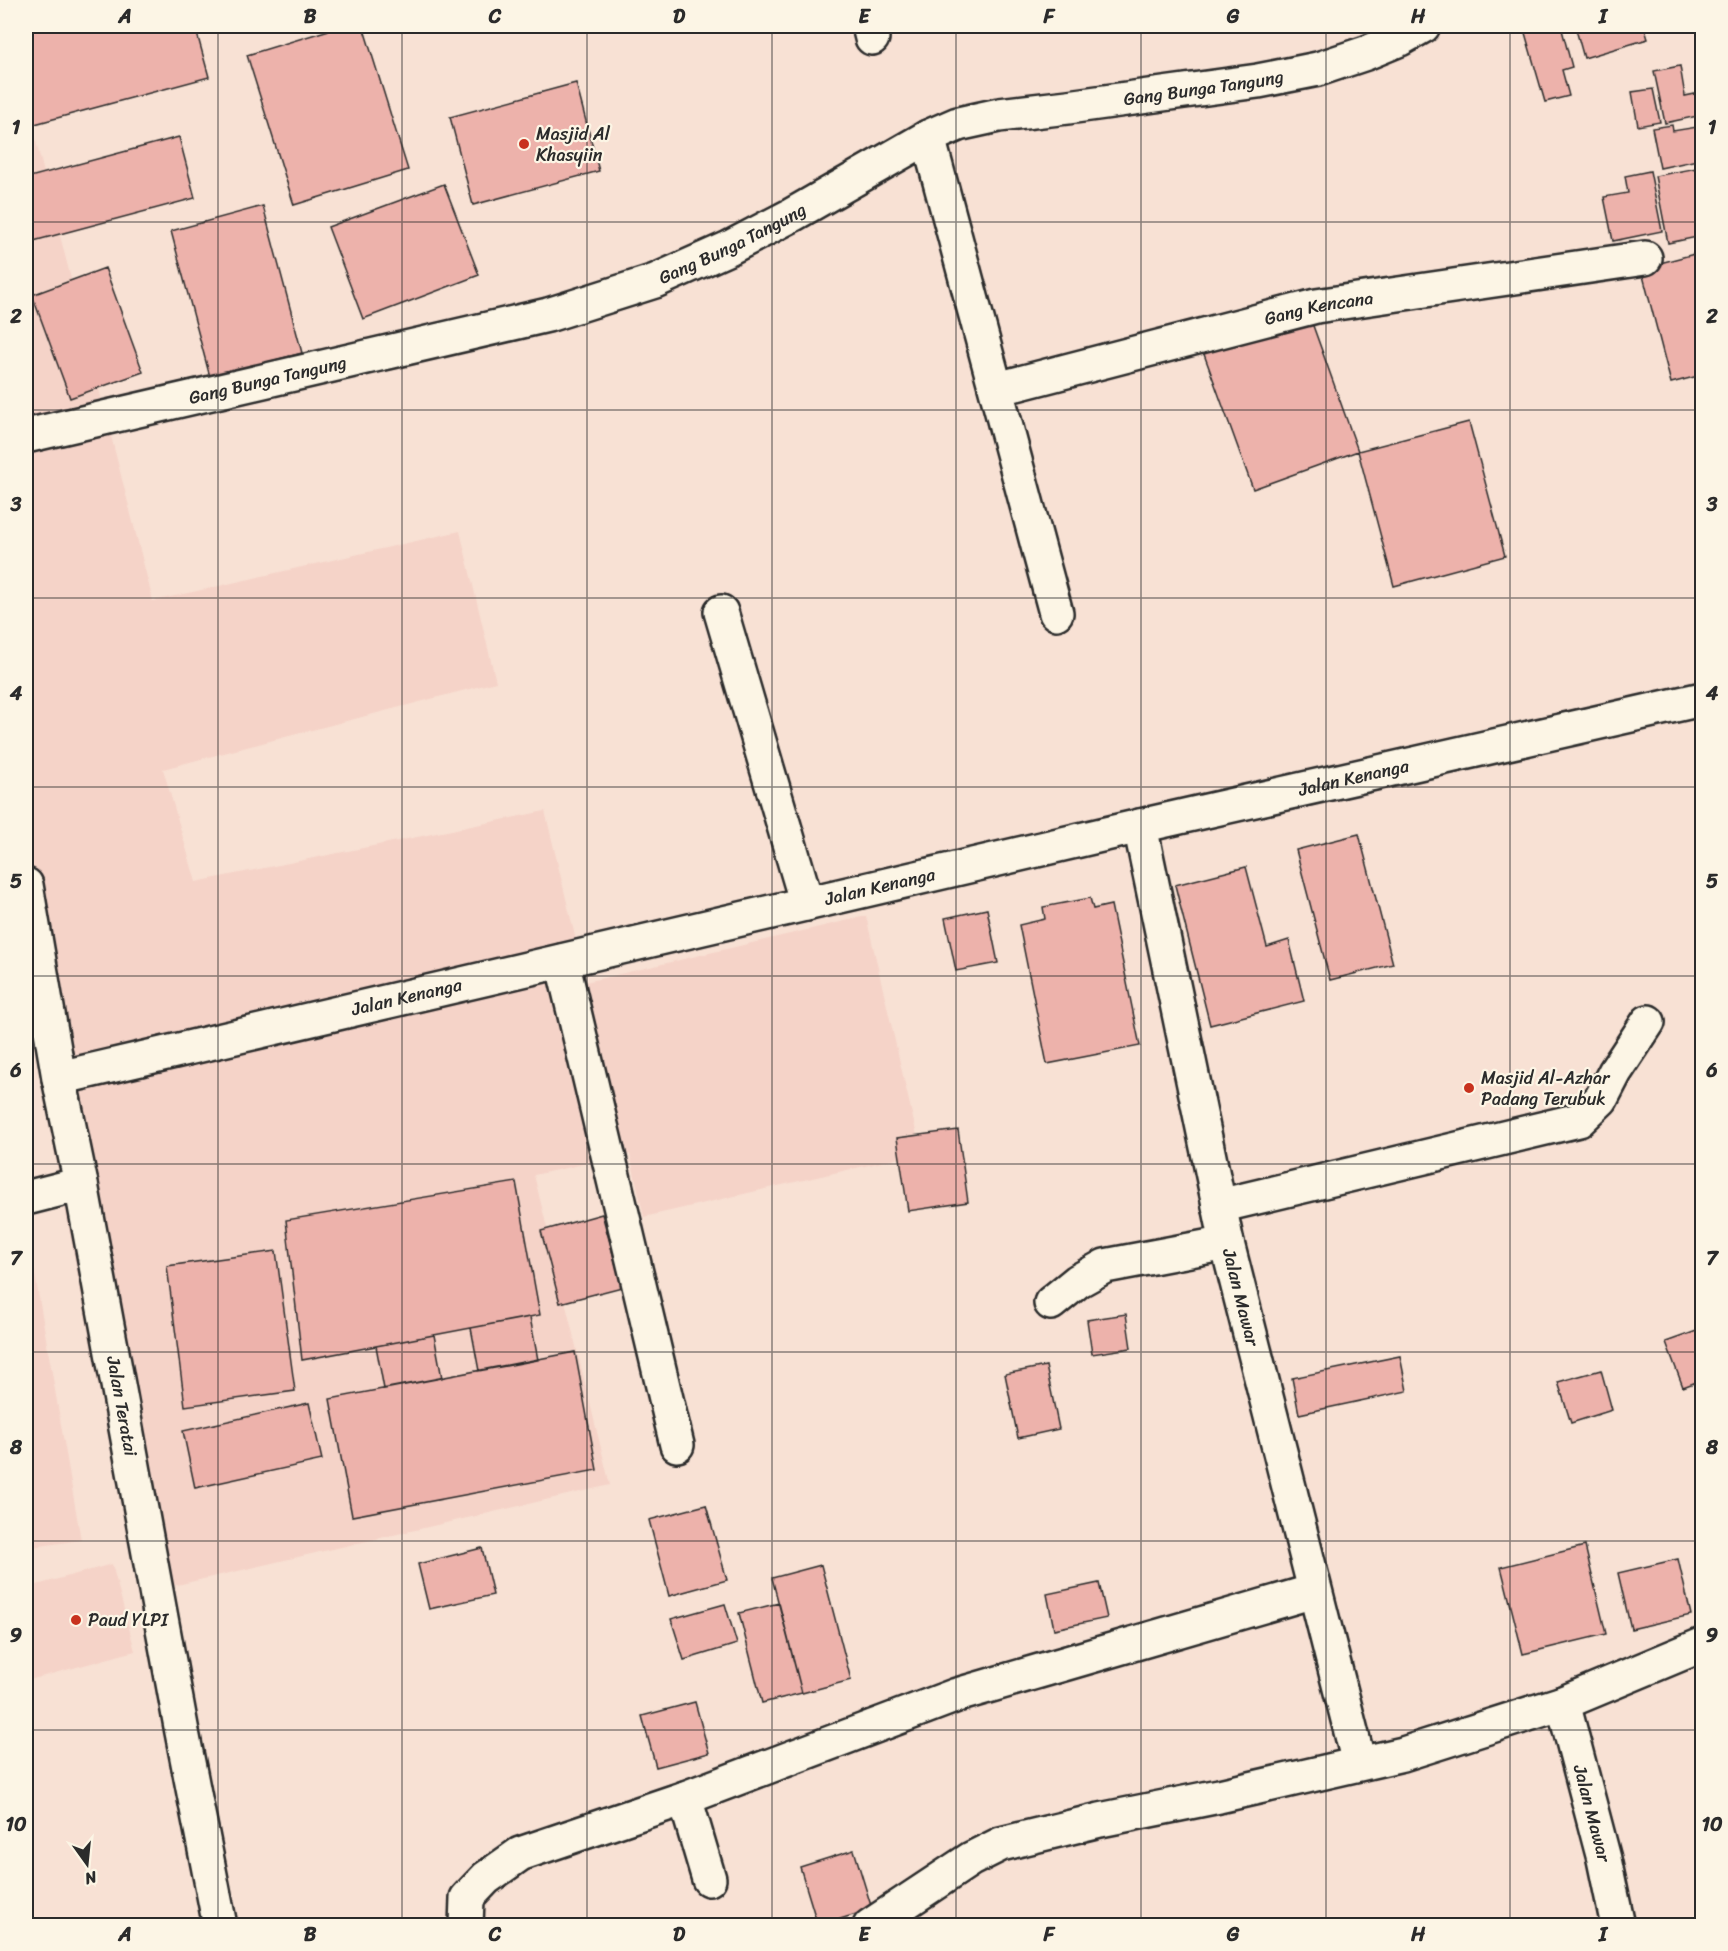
<svg xmlns="http://www.w3.org/2000/svg" width="1728" height="1951" font-family="Sriracha,sans-serif">
	<rect width="100%" height="100%" fill="#f8e1d4"/>
	<filter id="ink" filterUnits="userSpaceOnUse"><feTurbulence type="fractalNoise" baseFrequency=".0167" numOctaves="2"/><feDisplacementMap in="SourceGraphic" scale="12" xChannelSelector="R" yChannelSelector="G"/><feConvolveMatrix kernelMatrix="1 2 1 2 8 2 1 2 1" color-interpolation-filters="sRGB"/></filter>
	<g filter="url(#ink)">
		<path fill="#f5d3c8" d="M26 102 153 601 460 531 496 682 163 769 196 882 545 811 586 982 866 916 921 1153 644 1217 630 1154 534 1175 610 1485 138 1594 26 1001Z
			M34 1269 81 1540 26 1548V1270Z
			M112 1564 135 1651 26 1681V1588Z"/>
		<path fill="#edb2ab" stroke="#2b2b2b" stroke-width="1.5" d="M26 26H195L209 77 31 125 26 105Z
			M342 26H363L408 170 294 205 247 55Z
			M1523 26H1561L1572 67 1562 70 1569 96 1545 102Z
			M1575 26H1644L1648 39 1584 58Z
			M1680 66 1685 96 1700 93 1702 115 1665 123 1654 71Z
			M576 83 599 171 473 205 450 117Z
			M1653 89 1660 122 1638 126 1632 92Z
			M1672 125 1673 131 1697 127 1698 135 1702 134V159L1660 168 1652 128Z
			M179 137 195 198 26 243V178Z
			M1702 167V236L1668 243 1655 176Z
			M1650 171 1662 231 1613 241 1604 197 1628 193 1625 176Z
			M444 184 479 275 363 319 328 227Z
			M263 206 302 353 210 377 171 231Z
			M1702 252V375L1671 383 1641 268Z
			M105 268 143 372 70 398 32 295Z
			M1307 309 1358 451 1253 489 1201 346Z
			M1469 422 1505 556 1394 586 1358 451Z
			M1359 834 1393 964 1330 980 1296 850Z
			M1246 867 1267 947 1289 940 1304 1001 1210 1025 1175 885Z
			M1090 898 1093 909 1111 905 1140 1046 1047 1064 1019 925 1045 919 1043 907Z
			M987 909 998 963 956 971 945 918Z
			M958 1130 968 1202 908 1211 897 1138Z
			M516 1182 540 1315 302 1360 286 1220Z
			M602 1214 622 1287 560 1303 541 1231Z
			M276 1251 295 1391 185 1406 167 1266Z
			M1126 1314 1131 1348 1092 1354 1087 1320Z
			M530 1317 538 1360 479 1371 471 1328Z
			M1702 1329V1380L1683 1387 1666 1342Z
			M434 1335 442 1378 384 1389 376 1346Z
			M575 1352 597 1470 352 1516 330 1399Z
			M1400 1356 1407 1391 1299 1414 1292 1378Z
			M1046 1366 1059 1429 1018 1438 1005 1374Z
			M1601 1370 1612 1410 1571 1423 1558 1382Z
			M309 1403 322 1460 195 1488 183 1431Z
			M706 1505 727 1580 669 1596 649 1520Z
			M1585 1546 1606 1634 1523 1654 1501 1567Z
			M482 1548 493 1595 429 1609 418 1564Z
			M1678 1559 1691 1615 1631 1629 1618 1573Z
			M821 1565 851 1680 802 1693 772 1578Z
			M1099 1583 1107 1618 1054 1629 1047 1594Z
			M779 1603 802 1693 762 1703 739 1613Z
			M725 1604 737 1644 684 1660 671 1619Z
			M695 1702 709 1753 656 1767 642 1716Z
			M854 1850 872 1909 818 1926 800 1867Z"/>
		<g fill="none" stroke-linecap="round" stroke-linejoin="round">
			<g stroke="#2b2b2b" stroke-width="38">
				<g id="minor">
					<path d="M869 26 872 38"/>
					<path d="M928 137 1056 613"/>
					<path id="s1" d="M997 389 1316 306 1645 258"/>
					<path id="s2" d="M26 436 548 315 655 281 729 248 792 215 928 137 958 124 999 115 1068 107 1258 81 1318 69 1366 53 1400 39 1423 26"/>
					<path d="M721 612 807 904"/>
					<path id="s3" d="M1140 826 1227 1243 1359 1763"/>
					<path id="s4" d="M26 885 59 1078 81 1184 182 1732 220 1926"/>
					<path d="M562 961 677 1445"/>
					<path id="s5" d="M59 1078 1140 826 1702 699"/>
					<path d="M26 1198 81 1184"/>
					<path d="M1219 1206 1579 1120 1601 1099 1615 1072 1648 1022"/>
					<path d="M1051 1303 1078 1281 1105 1266 1227 1243"/>
					<path id="s6" d="M1563 1703 1604 1859 1618 1926"/>
					<path d="M685 1798 709 1879"/>
					<path d="M466 1926 467 1898 486 1878 520 1854 685 1798 957 1695 1314 1591"/>
					<path d="M870 1926 971 1859 1001 1844 1100 1820 1219 1796 1403 1754 1563 1703 1702 1645"/>
				</g>
			</g>
			<use href="#minor" stroke="#fcf5e5" stroke-width="33"/>
		</g>
	</g>
	<path fill="none" stroke="#2b2b2b" stroke-width="1.5" stroke-opacity="0.55" d="M218 26V1926M402 26V1926M587 26V1926M772 26V1926M956 26V1926M1141 26V1926M1326 26V1926M1510 26V1926M26 222H1702M26 410H1702M26 598H1702M26 787H1702M26 976H1702M26 1164H1702M26 1352H1702M26 1541H1702M26 1730H1702"/>
	<g fill="#c8321e" stroke="#fcf5e5" stroke-width="2">
		<circle cx="524" cy="144" r="6"/>
		<circle cx="1469" cy="1088" r="6"/>
		<circle cx="76" cy="1620" r="6"/>
	</g>
	<g text-anchor="middle" stroke-width="4.5" stroke-linejoin="round" paint-order="stroke">
		<g font-size="18" fill="#2b2b2b" stroke="#fcf5e5">
			<text dy="6" stroke="none"><textPath href="#s2" startOffset="1238">Gang Bunga Tangung</textPath></text>
			<text dy="6" stroke="none"><textPath href="#s2" startOffset="734">Gang Bunga Tangung</textPath></text>
			<text dy="6" stroke="none"><textPath href="#s1" startOffset="332">Gang Kencana</textPath></text>
			<text dy="6" stroke="none"><textPath href="#s2" startOffset="248">Gang Bunga Tangung</textPath></text>
			<text dy="6" stroke="none"><textPath href="#s5" startOffset="1329">Jalan Kenanga</textPath></text>
			<text dy="6" stroke="none"><textPath href="#s5" startOffset="843">Jalan Kenanga</textPath></text>
			<text dy="6" stroke="none"><textPath href="#s5" startOffset="357">Jalan Kenanga</textPath></text>
			<text dy="6" stroke="none"><textPath href="#s3" startOffset="482">Jalan Mawar</textPath></text>
			<text dy="6" stroke="none"><textPath href="#s4" startOffset="530">Jalan Teratai</textPath></text>
			<text dy="6" stroke="none"><textPath href="#s6" startOffset="114">Jalan Mawar</textPath></text>
		</g>
		<g font-size="18" fill="#2b2b2b" stroke="#fcf5e5" text-anchor="start">
			<text x="536" y="140">Masjid Al<tspan x="536" dy="21">Khasyiin</tspan></text>
			<text x="1481" y="1084">Masjid Al-Azhar<tspan x="1481" dy="21">Padang Terubuk</tspan></text>
			<text x="88" y="1626">Paud YLPI</text>
		</g>
	</g>
	<rect width="1728" height="1951" fill="none" stroke="#fcf5e5" stroke-width="66"/>
	<g transform="translate(87 1864) rotate(165)" stroke="#fcf5e5" stroke-width="4.5" paint-order="stroke">
	<path d="M0-4.5L10 22L0 15L-10 22Z" fill="#2b2b2b"/>
	<text y="-9" font-size="16" font-weight="bold" text-anchor="middle" fill="#2b2b2b">N</text>
	</g>
	<rect x="33" y="33" width="1662" height="1885" fill="none" stroke="#2b2b2b" stroke-width="2"/>
	<g font-size="20" text-anchor="middle" font-weight="bold" fill="#2b2b2b">
		<text x="125" y="23">A</text>
		<text x="310" y="23">B</text>
		<text x="495" y="23">C</text>
		<text x="679" y="23">D</text>
		<text x="864" y="23">E</text>
		<text x="1049" y="23">F</text>
		<text x="1233" y="23">G</text>
		<text x="1418" y="23">H</text>
		<text x="1603" y="23">I</text>
		<text x="16" y="134">1</text>
		<text x="1712" y="134">1</text>
		<text x="16" y="323">2</text>
		<text x="1712" y="323">2</text>
		<text x="16" y="511">3</text>
		<text x="1712" y="511">3</text>
		<text x="16" y="700">4</text>
		<text x="1712" y="700">4</text>
		<text x="16" y="888">5</text>
		<text x="1712" y="888">5</text>
		<text x="16" y="1077">6</text>
		<text x="1712" y="1077">6</text>
		<text x="16" y="1265">7</text>
		<text x="1712" y="1265">7</text>
		<text x="16" y="1454">8</text>
		<text x="1712" y="1454">8</text>
		<text x="16" y="1642">9</text>
		<text x="1712" y="1642">9</text>
		<text x="16" y="1831">10</text>
		<text x="1712" y="1831">10</text>
		<text x="125" y="1941">A</text>
		<text x="310" y="1941">B</text>
		<text x="495" y="1941">C</text>
		<text x="679" y="1941">D</text>
		<text x="864" y="1941">E</text>
		<text x="1049" y="1941">F</text>
		<text x="1233" y="1941">G</text>
		<text x="1418" y="1941">H</text>
		<text x="1603" y="1941">I</text>
	</g>
</svg>
